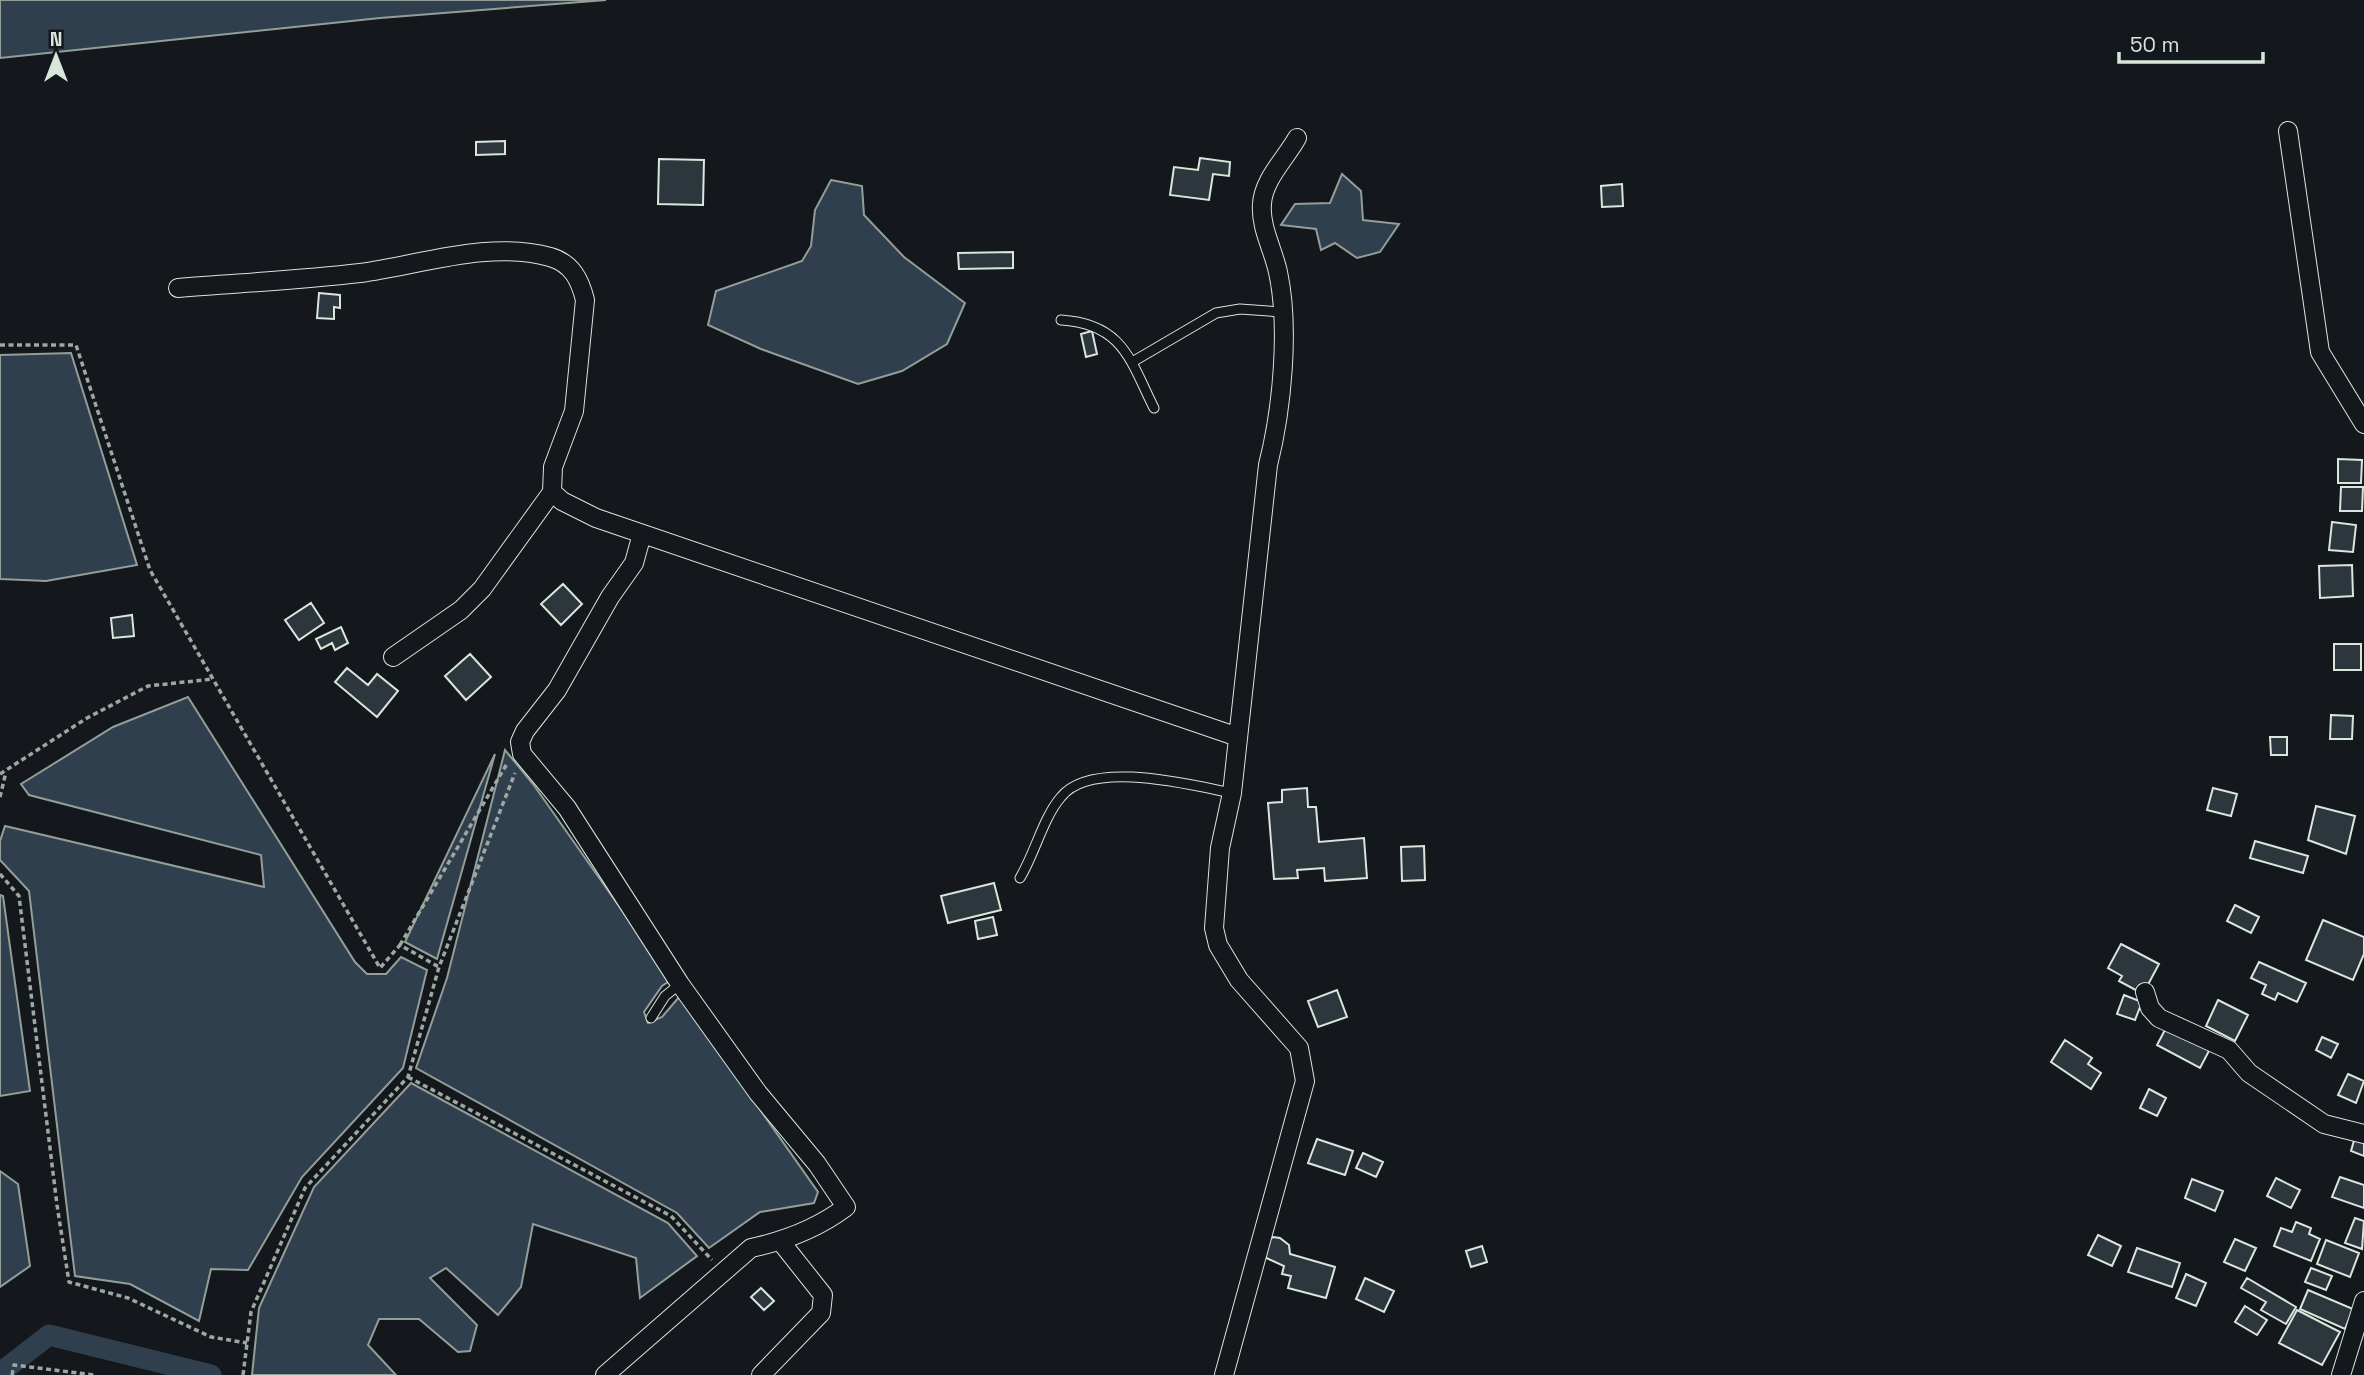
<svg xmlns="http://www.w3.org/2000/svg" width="2364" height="1375" font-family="'Space Grotesk',sans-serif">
	<rect width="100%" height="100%" fill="#14181c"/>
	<path fill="#2f3f4d" stroke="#939e99" stroke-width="2" d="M0 0H606L380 18 0 58Z
		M1342 174 1361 191 1363 220 1399 224 1380 252 1357 258 1335 243 1321 250 1316 229 1281 225 1295 204 1330 203Z
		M831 180 862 186 864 215 904 257 965 303 947 344 902 371 858 384 761 349 708 325 716 291 802 261 811 246 815 210Z
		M71 353 137 565 46 581 0 579V355Z
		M188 697 355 962 367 974H386L401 957 427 970 403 1068 302 1177 248 1270 211 1269 199 1321 130 1284 75 1276 29 891 0 860V841L5 826 264 887 261 855 29 795 21 784 113 727Z
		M505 750 533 784 671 980 662 986 644 1012 648 1023 662 1017 680 996 818 1192 814 1203 760 1212 709 1248 677 1213 416 1068 447 978Z
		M495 754 437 959 405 942Z
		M0 895 3 896 30 1091 0 1096Z
		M411 1083 668 1223 697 1256 640 1298 636 1258 533 1224 521 1287 498 1315 446 1268 430 1278 477 1325 470 1351 458 1352 419 1319H379L368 1345 396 1375H252L259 1308 314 1187Z
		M0 1171 18 1184 30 1266 0 1287Z"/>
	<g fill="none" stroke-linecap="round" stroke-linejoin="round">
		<path stroke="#2f3f4d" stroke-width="21" d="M0 1373 49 1335 211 1375"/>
	</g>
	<path fill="#2c363c" stroke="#d8e6dc" stroke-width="2" d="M505 141V154L476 155V142Z
		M1200 158 1230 162 1229 176 1213 174 1209 200 1170 195 1174 167 1198 170Z
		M659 159 704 160 703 205 658 204Z
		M1622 184 1623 206 1602 207 1601 186Z
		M1013 252V268L959 269 958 253Z
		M319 293 340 295V308L334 307V319L317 318Z
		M1092 331 1097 354 1086 357 1081 334Z
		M2338 459 2362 460 2361 483H2338Z
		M2341 487H2363L2362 511H2340Z
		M2332 522 2356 525 2353 552 2329 550Z
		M2352 565 2353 596 2320 598 2319 566Z
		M563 584 582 604 561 625 541 604Z
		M311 603 324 623 299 640 285 620Z
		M132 615 134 636 113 638 111 618Z
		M341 627 348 643 335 650 332 643 321 649 316 639Z
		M2334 644H2361V670H2334Z
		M470 654 491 677 466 700 445 676Z
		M347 668 368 685 377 674 398 691 377 717 335 682Z
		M2331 715 2353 716 2352 739H2330Z
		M2270 737H2287V755H2271Z
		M1307 788 1308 807H1316L1319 842 1364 838 1367 878 1325 881 1324 868 1297 870 1298 878 1274 879 1268 803 1282 802V790Z
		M2213 788 2237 794 2231 816 2207 810Z
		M2316 806 2355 816 2346 854 2308 840Z
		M2255 841 2308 856 2303 873 2250 858Z
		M1424 846 1425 880 1402 881 1401 847Z
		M994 883 1001 910 948 923 941 896Z
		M2235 905 2259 917 2251 933 2227 921Z
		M993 917 997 935 978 939 975 921Z
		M2323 920 2364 937V954L2353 980 2306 960Z
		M2121 944 2159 964 2143 994 2119 981 2122 976 2108 968Z
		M2259 962 2306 983 2297 1002 2278 993 2275 1000 2262 994 2266 985 2251 978Z
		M1337 990 1347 1017 1318 1027 1308 1001Z
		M2124 995 2142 1002 2135 1020 2117 1014Z
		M2218 1000 2248 1015 2235 1041 2206 1026Z
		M2167 1026 2210 1049 2200 1068 2157 1045Z
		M2322 1037 2338 1044 2331 1058 2316 1050Z
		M2065 1040 2092 1058 2088 1064 2101 1073 2091 1089 2051 1062Z
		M2348 1074 2364 1081 2356 1103 2338 1095Z
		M2149 1089 2166 1098 2157 1116 2140 1108Z
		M2355 1137 2364 1140V1156L2351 1151Z
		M1317 1139 1353 1151 1345 1175 1308 1163Z
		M1363 1153 1383 1162 1376 1177 1356 1168Z
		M2340 1177 2364 1185V1208L2332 1197Z
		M2276 1178 2300 1190 2291 1208 2267 1196Z
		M2192 1179 2223 1191 2215 1211 2185 1198Z
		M2355 1218 2364 1221 2362 1249 2345 1243Z
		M2296 1222 2311 1228 2309 1234 2320 1239 2311 1261 2274 1246 2281 1228 2292 1232Z
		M2098 1235 2121 1246 2112 1266 2088 1255Z
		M1273 1237 1280 1238 1289 1245 1290 1254 1335 1267 1326 1298 1288 1288 1291 1276 1282 1274 1284 1266 1262 1256 1264 1244Z
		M2235 1239 2256 1248 2245 1271 2224 1262Z
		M2326 1240 2359 1253 2350 1277 2317 1264Z
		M1482 1246 1487 1262 1471 1267 1466 1251Z
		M2137 1248 2180 1263 2172 1287 2128 1272Z
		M2311 1268 2332 1276 2326 1290 2305 1282Z
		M2186 1274 2206 1283 2196 1306 2176 1298Z
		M1365 1278 1394 1291 1384 1312 1356 1299Z
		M2247 1278 2296 1307 2286 1324 2261 1310 2266 1302 2241 1288Z
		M761 1288 774 1301 764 1310 751 1297Z
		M2308 1290 2353 1309 2345 1329 2300 1309Z
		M2245 1306 2267 1320 2257 1335 2235 1322Z
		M2297 1310 2340 1332 2322 1365 2279 1343Z"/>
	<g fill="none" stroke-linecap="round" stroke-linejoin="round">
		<g stroke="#d8e6dc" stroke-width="11">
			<path id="lane" d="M1061 320C1123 324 1130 360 1154 408
				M1134 361 1216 313 1240 309 1281 312
				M1020 878C1035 853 1043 818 1061 797 1091 759 1191 785 1232 793
				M651 1018 665 996 680 984"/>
		</g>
		<g stroke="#d8e6dc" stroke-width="20">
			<path id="street" d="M2288 131 2320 352 2364 424
				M178 288C239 283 300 280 360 273 420 265 489 240 550 257 572 263 580 280 585 300L574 411 553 467 552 492 482 589 461 610 393 657
				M552 492 562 501 596 518 1238 737
				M2145 992 2150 1008 2159 1018 2229 1050 2249 1073 2324 1124 2364 1134
				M605 1375 751 1248C784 1241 818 1228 846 1207L817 1164 758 1093 680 984 567 808 522 754 520 742 525 731 557 690 610 597 634 563 642 534
				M761 1375 821 1313 823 1295 781 1242
				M1224 1375 1305 1081 1299 1048 1239 980 1218 945 1214 928 1220 848 1232 793 1268 465C1282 410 1290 328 1278 272 1273 249 1260 227 1262 204 1263 180 1286 158 1297 138
				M2341 1375 2364 1301"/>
		</g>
		<path stroke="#9da8a2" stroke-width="3.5" stroke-dasharray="5 3.5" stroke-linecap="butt" d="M0 345H76L150 570 380 968 400 945 439 967
			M0 774 87 718 148 686 213 679
			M0 797 6 772
			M0 874 19 896 57 1205 69 1282 128 1298 211 1337 247 1343
			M400 945 508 762
			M408 1077 671 1216 712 1260
			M12 1375 14 1365 94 1375
			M243 1375 251 1312 305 1188 408 1077 439 967 515 773"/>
		<use href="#lane" stroke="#14181c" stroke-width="9"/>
		<use href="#street" stroke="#14181c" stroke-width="18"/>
	</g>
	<g transform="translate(56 56)" stroke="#14181c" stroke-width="5" paint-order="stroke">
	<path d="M0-5L12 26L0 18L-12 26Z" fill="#d8e6dc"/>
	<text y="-10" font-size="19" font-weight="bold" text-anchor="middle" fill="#d8e6dc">N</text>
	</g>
	<path d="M2119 52v10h144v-10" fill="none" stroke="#d8e6dc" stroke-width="3.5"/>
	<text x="2130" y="52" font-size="21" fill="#d8e6dc" stroke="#14181c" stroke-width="5" paint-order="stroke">50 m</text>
</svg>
